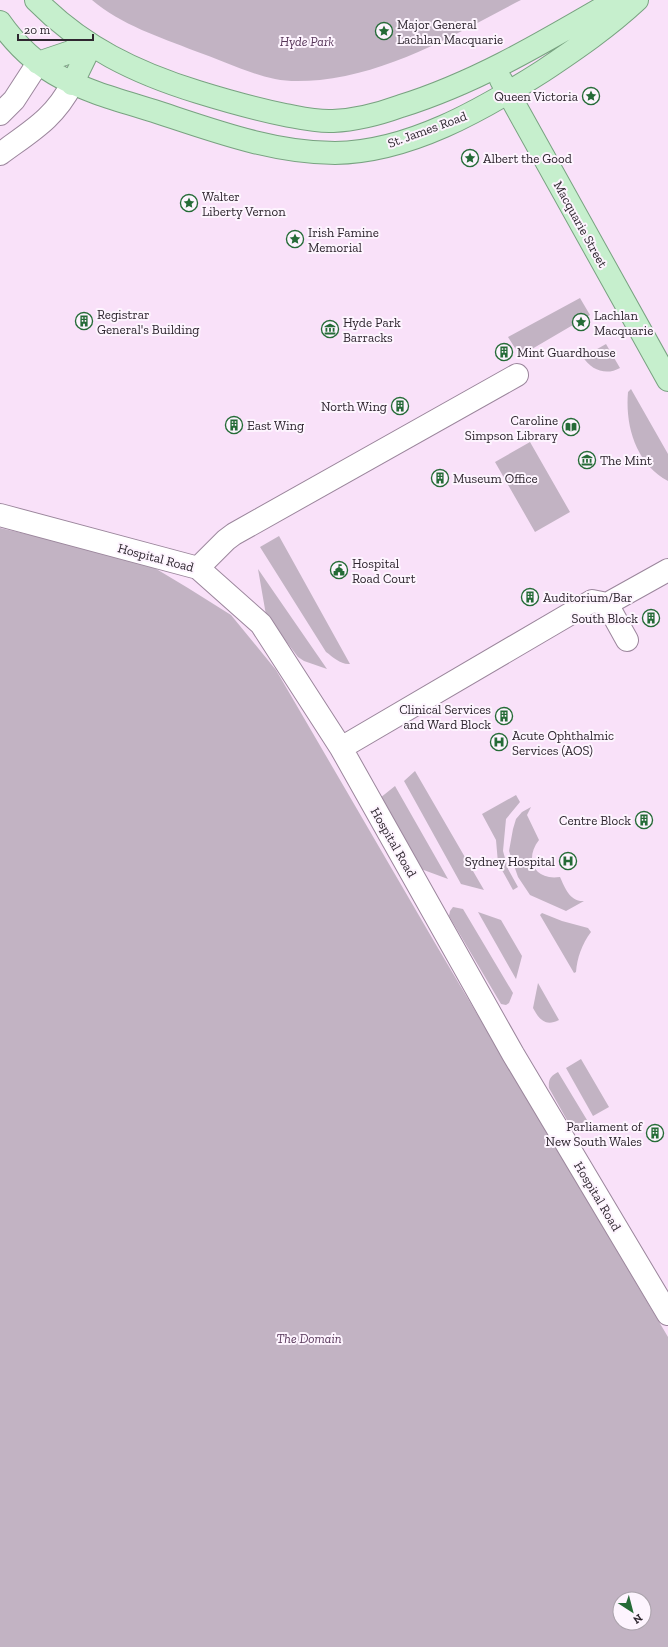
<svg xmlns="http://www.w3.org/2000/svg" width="668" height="1647" font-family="'Zilla Slab',serif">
	<rect width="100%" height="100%" fill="#f9e1f9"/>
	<path fill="#c2b3c3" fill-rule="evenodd" d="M92 0H521C457 33 393 72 320 80 305 81 289 82 275 79 247 73 221 60 195 51 160 37 121 25 92 0Z
		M580 298 590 315 520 356 508 337Z
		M606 344 620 368C606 376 591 370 583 357Z
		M631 389 668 454V481C636 464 625 426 628 392Z
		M530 442 570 512 535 532 495 462Z
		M0 528 143 561 188 588 231 615 276 670 435 943 668 1337V1647H0ZM620 1599H644V1623H620Z
		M279 536 350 664C341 665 333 657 326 652L260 547Z
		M258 569 327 669 304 661 298 657 266 615Z
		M415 771 484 890 461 884 404 781Z
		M395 786 448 879 421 869 380 798Z
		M516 795 520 802 506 819 503 851 508 869 518 887 513 890 498 863 496 840 482 814Z
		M531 807 527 815 539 840C524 859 534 881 560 877 565 888 570 902 584 901L566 911 530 895 518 877 509 851 513 829 516 819 522 812Z
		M453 907 463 909 513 993 509 1003 506 1005 501 1004 449 916 450 911Z
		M478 912 501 920 522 956 516 979Z
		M542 913 562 921 588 928 591 932C582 944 577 958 576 972L574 973 540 915Z
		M538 983 559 1020C545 1027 539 1019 533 1008Z
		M581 1059 609 1107 593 1116 566 1068Z
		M558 1072 587 1120 572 1129 549 1088C548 1079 551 1076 558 1072Z"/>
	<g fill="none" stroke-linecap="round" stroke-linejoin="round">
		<g stroke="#9b869c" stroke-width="24">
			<path id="minor" d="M0 114 14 100 38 63
				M0 154C31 131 54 119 72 84
				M0 515 198 568 261 624 341 748 513 1054 668 1314
				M198 568 226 540 234 534 517 375
				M607 604 627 640
				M341 748 592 601 607 604 668 570"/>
		</g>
		<g stroke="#78a280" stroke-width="24">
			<path id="major" d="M36 0C82 47 136 73 198 92 227 101 256 109 285 115 301 118 317 122 333 121 356 120 379 114 401 106 478 82 547 40 616 0
				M0 22C41 81 90 91 154 111 212 130 273 153 335 153 409 152 482 110 543 71 576 49 608 27 637 0
				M38 63 91 45
				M501 80 668 380
				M72 84 91 45"/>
		</g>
		<use href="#minor" stroke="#fff" stroke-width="22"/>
		<use href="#major" stroke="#c6efcd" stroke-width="22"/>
	</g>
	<defs>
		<g id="sight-ring" transform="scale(0.9)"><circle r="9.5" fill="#fdf4fe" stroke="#256b37" stroke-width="1.5"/><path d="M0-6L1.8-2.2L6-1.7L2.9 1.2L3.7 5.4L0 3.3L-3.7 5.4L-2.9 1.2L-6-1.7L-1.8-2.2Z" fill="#256b37"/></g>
		<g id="building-ring" transform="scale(0.9)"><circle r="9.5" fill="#fdf4fe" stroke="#256b37" stroke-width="1.5"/><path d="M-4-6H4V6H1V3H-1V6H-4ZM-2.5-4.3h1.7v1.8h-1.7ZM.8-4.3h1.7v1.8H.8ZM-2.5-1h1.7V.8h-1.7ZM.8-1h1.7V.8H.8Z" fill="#256b37"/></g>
		<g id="museum-ring" transform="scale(0.9)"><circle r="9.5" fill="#fdf4fe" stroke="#256b37" stroke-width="1.5"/><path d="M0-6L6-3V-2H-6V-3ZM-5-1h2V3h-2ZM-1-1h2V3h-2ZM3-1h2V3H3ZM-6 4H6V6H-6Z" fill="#256b37"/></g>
		<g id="library-ring" transform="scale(0.9)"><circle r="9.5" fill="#fdf4fe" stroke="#256b37" stroke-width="1.5"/><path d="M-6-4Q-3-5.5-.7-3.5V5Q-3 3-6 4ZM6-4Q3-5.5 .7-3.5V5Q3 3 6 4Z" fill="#256b37"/></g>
		<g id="civic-ring" transform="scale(0.9)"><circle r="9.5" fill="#fdf4fe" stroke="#256b37" stroke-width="1.5"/><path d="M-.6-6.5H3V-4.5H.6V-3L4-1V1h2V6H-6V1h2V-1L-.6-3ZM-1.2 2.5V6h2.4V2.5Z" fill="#256b37"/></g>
		<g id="hospital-ring" transform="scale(0.9)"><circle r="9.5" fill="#fdf4fe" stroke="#256b37" stroke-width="1.5"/><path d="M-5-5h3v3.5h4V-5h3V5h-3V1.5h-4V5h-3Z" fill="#256b37"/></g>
	</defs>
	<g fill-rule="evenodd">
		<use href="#sight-ring" x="384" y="31"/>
		<use href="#sight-ring" x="591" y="96"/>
		<use href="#sight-ring" x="470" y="158"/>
		<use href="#sight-ring" x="189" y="203"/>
		<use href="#sight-ring" x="295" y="239"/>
		<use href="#building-ring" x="84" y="321"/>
		<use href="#sight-ring" x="581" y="322"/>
		<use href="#museum-ring" x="330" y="329"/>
		<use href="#building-ring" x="504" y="352"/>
		<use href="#building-ring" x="400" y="406"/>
		<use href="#building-ring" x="234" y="425"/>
		<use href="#library-ring" x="571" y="427"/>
		<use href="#museum-ring" x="587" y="460"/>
		<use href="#building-ring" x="440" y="478"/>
		<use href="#civic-ring" x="339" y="570"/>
		<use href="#building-ring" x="530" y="597"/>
		<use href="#building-ring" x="651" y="618"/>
		<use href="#building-ring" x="504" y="716"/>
		<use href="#hospital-ring" x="499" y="742"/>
		<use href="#building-ring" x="644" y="820"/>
		<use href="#hospital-ring" x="568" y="861"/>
		<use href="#building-ring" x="655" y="1133"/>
	</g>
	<g text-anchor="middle" stroke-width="4" stroke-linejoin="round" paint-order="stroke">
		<g font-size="13" fill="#2e262f" stroke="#fdf4fe" text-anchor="start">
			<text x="397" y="29">Major General<tspan x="397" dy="15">Lachlan Macquarie</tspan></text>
			<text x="578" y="101" text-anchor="end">Queen Victoria</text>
			<text x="483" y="163">Albert the Good</text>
			<text x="202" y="201">Walter<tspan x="202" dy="15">Liberty Vernon</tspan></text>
			<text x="308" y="237">Irish Famine<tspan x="308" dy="15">Memorial</tspan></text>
			<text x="97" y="319">Registrar<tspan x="97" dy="15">General's Building</tspan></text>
			<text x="594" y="320">Lachlan<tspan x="594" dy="15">Macquarie</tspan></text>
			<text x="343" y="327">Hyde Park<tspan x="343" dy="15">Barracks</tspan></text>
			<text x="517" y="357">Mint Guardhouse</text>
			<text x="387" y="411" text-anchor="end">North Wing</text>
			<text x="558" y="425" text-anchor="end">Caroline<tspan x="558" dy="15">Simpson Library</tspan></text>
			<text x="247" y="430">East Wing</text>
			<text x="600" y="465">The Mint</text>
			<text x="453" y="483">Museum Office</text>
			<text x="352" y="568">Hospital<tspan x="352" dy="15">Road Court</tspan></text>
			<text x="543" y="602">Auditorium/Bar</text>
			<text x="638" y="623" text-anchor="end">South Block</text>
			<text x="491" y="714" text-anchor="end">Clinical Services<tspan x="491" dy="15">and Ward Block</tspan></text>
			<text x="512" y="740">Acute Ophthalmic<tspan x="512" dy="15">Services (AOS)</tspan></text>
			<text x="631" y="825" text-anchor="end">Centre Block</text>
			<text x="555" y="866" text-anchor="end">Sydney Hospital</text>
			<text x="642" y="1131" text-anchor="end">Parliament of<tspan x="642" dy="15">New South Wales</tspan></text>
		</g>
		<g font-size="13" font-style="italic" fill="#563558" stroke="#fdf4fe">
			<text x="307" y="46">Hyde Park</text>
			<text x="309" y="1343">The Domain</text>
		</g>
		<g font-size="13" fill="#2e262f" stroke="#fdf4fe">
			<text transform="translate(427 129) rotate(-20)" y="5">St. James Road</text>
			<text transform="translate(581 224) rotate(61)" y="5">Macquarie Street</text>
			<text transform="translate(156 557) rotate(15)" y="5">Hospital Road</text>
			<text transform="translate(394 842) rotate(60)" y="5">Hospital Road</text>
			<text transform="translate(598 1196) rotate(59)" y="5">Hospital Road</text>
		</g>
	</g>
	<g transform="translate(632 1611) rotate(144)"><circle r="19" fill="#fdf4fe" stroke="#aaa2ab"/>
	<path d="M0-3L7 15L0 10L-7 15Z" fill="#256b37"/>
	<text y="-6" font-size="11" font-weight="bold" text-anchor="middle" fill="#2e262f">N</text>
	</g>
	<path d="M18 34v6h75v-6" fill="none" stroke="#2e262f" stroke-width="2"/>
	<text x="24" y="34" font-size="12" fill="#2e262f" stroke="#fdf4fe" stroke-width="3" paint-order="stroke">20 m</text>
</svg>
